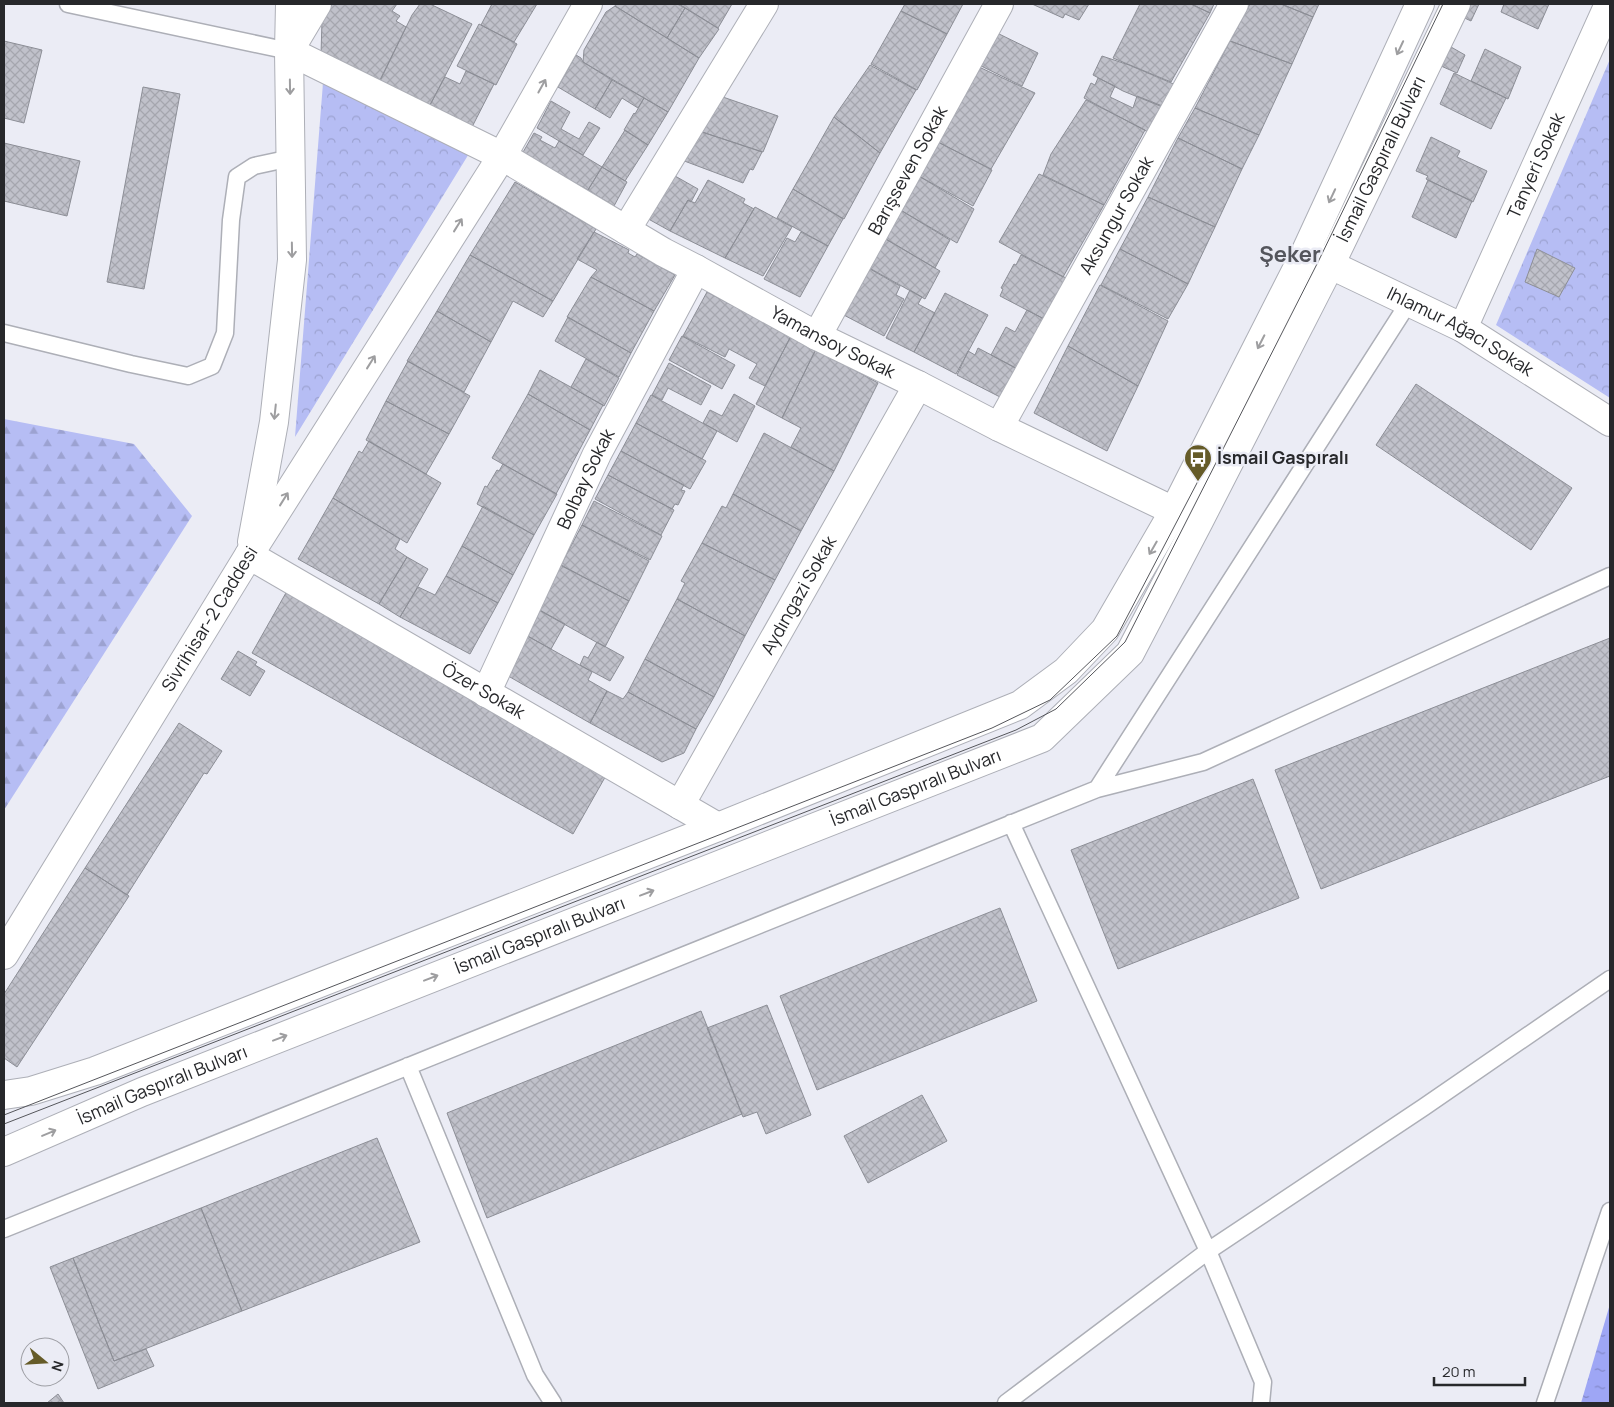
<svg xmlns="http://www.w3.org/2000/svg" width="1614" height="1407" font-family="Manrope,sans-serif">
	<defs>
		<pattern id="forest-firs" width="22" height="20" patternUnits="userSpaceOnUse" patternTransform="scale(1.25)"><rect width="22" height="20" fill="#b6bdf4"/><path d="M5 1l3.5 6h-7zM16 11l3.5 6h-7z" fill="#9ca2d1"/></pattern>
		<pattern id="park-crowns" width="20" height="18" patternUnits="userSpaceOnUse" patternTransform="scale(1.25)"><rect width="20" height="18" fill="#b6bdf4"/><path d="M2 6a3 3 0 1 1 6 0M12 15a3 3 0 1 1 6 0" fill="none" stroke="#9ca2d1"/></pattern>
		<pattern id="water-ripples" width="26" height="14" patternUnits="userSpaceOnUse" patternTransform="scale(1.25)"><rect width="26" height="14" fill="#9ea6f5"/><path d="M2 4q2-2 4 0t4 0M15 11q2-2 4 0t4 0" fill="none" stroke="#8187c7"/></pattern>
		<pattern id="building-cross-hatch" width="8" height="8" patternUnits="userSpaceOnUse" patternTransform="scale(1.25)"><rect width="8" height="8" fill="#c0c1ca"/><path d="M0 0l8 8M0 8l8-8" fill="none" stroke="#a5a6ae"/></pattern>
	</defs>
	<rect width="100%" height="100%" fill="#ebecf5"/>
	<path fill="url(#forest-firs)" d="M4 419 134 444 192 516 4 810Z"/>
	<path fill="url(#park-crowns)" d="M1610 59V398L1496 325Z
		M323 83 470 152 295 437Z"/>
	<path fill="url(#water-ripples)" d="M1610 1304V1403H1581Z"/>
	<path fill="url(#building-cross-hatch)" stroke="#8c8e96" d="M332 4H397L392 11 400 16 396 21 406 27 379 82 321 55 322 20Z
		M420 4H430L472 24 430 105 380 81 412 15Z
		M492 4H537L514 42 481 25Z
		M616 4H677L685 8 667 38 615 6Z
		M679 4H732L718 28Z
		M905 4H963L947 34 901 11Z
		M1032 4H1089L1079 20 1065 14 1063 18Z
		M1140 4H1191L1210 13 1171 82 1113 58Z
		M1191 4H1214L1210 13Z
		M1250 4H1281L1313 17 1292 64 1230 41Z
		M1281 4H1319L1313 17Z
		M1461 4H1479L1471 21 1456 14Z
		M1504 4H1549L1538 29 1501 12Z
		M615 6 699 58 668 112 583 62 584 50 606 12Z
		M685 8 719 29 699 58 667 38Z
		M901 11 947 34 917 90 871 64Z
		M479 24 517 44 496 85 457 66Z
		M995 32 1038 53 1022 86 977 64Z
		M4 41 42 50 24 123 4 118Z
		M1230 41 1292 64 1259 135 1195 108Z
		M1451 47 1465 55 1457 73 1441 66Z
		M1485 49 1521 67 1508 99 1471 81Z
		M576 55 581 58 583 62 612 80 595 109 558 87Z
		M1102 56 1129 65 1176 85 1165 108 1123 91 1093 75Z
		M870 65 916 90 880 153 834 117Z
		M979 67 1035 93 991 169 936 141Z
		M466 71 494 84 472 127 430 105 445 77 460 84Z
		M1454 73 1506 98 1491 129 1440 104Z
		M1098 78 1115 86 1110 97 1133 108 1137 96 1165 107 1148 132 1084 98 1091 83 1095 85Z
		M612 80 644 98 638 108 622 98 610 118 595 109Z
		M143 87 180 94 144 289 107 282Z
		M717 95 778 116 763 152 696 130Z
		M644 98 668 112 648 145 624 130 634 113 635 114Z
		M1086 100 1145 130 1104 205 1043 175 1051 154Z
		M551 101 570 112 561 129 579 139 589 122 600 128 583 155 537 128Z
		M1195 108 1259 135 1242 169 1178 138Z
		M834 117 880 153 844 219 793 189Z
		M625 130 648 145 625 181 602 167Z
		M696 130 762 152 753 170 750 169 743 183 679 159Z
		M534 133 542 137 540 140 555 148 559 141 602 167 588 190 522 154Z
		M1431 137 1460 151 1457 157 1487 171 1473 202 1428 180 1426 179 1428 176 1416 171Z
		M1178 138 1242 169 1215 227 1148 197Z
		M936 141 992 170 973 206 917 175Z
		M4 143 80 161 67 216 4 201Z
		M602 167 627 182 614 206 588 190Z
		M668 172 698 189 691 202 688 200 670 231 643 216Z
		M1039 174 1104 205 1063 277 999 242Z
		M917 175 974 209 957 243 897 208Z
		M708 180 745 199 743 203 754 209 725 258 670 231 688 200 695 203Z
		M1428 180 1472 201 1456 238 1412 217Z
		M515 182 596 229 553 301 470 255Z
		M793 189 843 219 828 246 777 218Z
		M1148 197 1215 227 1188 284 1120 249Z
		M755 207 792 227 763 276 725 258Z
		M897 208 950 240 935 268 881 236Z
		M594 232 629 250 628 253 635 257 637 254 675 275 654 311 591 277 597 270 577 259Z
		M801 232 828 246 800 297 764 279 787 238 795 242Z
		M882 237 940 271 925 299 864 265Z
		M1120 249 1188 284 1168 319 1101 285Z
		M1537 249 1575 268 1559 297 1525 282Z
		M470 255 553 301 543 317 513 301 491 342 437 311Z
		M1021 255 1066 278 1044 319 1000 296 1003 289 1001 288 1014 264 1016 265Z
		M863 265 900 286 896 295 904 299 884 336 838 312Z
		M591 277 654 311 631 353 567 317Z
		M1100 285 1168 321 1138 386 1068 346Z
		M910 290 922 297 918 304 935 313 914 352 886 338Z
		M707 292 791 336 765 386 749 378 757 364 729 349 725 357 683 336Z
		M945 293 988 315 956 374 914 352Z
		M1027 310 1046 320 1019 370 991 355 1006 327 1015 332Z
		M437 311 491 342 464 392 407 361Z
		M568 317 631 353 619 377 555 341Z
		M682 336 735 365 722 389 669 360Z
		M791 336 816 349 782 418 756 404Z
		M1068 346 1138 386 1107 451 1034 413Z
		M978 348 1016 368 1002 398 957 375 968 351 975 355Z
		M816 349 878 383 834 471 791 447 801 428 782 418Z
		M586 359 619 378 604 406 571 387Z
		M408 361 470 396 449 434 386 401Z
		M669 363 711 386 701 405 668 388 662 400 652 395Z
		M540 370 603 405 590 430 528 394Z
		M1416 384 1572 488 1531 550 1376 445Z
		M528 394 590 430 556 494 492 458Z
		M734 394 755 406 737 442 703 423 710 410 722 416Z
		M651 395 717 431 702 459 636 423Z
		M386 401 449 434 426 474 366 440Z
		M636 423 706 461 690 489 621 451Z
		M764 433 834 471 801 531 733 494Z
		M369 441 441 483 407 543 333 498 359 451 362 453Z
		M621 451 684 485 681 490 685 491 678 505 675 504 672 509 608 475Z
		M503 464 557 494 534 535 477 504 485 486 487 487 497 470 499 471Z
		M608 475 674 510 661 535 595 499Z
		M733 494 801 531 775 580 702 543 722 506 726 508Z
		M333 498 400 539 395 549 407 557 379 604 298 559Z
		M594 501 662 536 650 560 582 525Z
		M483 506 534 535 513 575 462 546Z
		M582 525 649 561 629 601 561 565Z
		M702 543 775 580 745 636 677 599 685 583 681 581Z
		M462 546 513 575 498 603 446 576Z
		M407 557 428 569 400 617 379 604Z
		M560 565 629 601 605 647 537 609Z
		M446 576 498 603 470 654 400 617 418 587 435 595Z
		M287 591 608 772 573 834 252 653Z
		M677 599 745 636 714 697 645 659Z
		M536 608 565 624 551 649 522 633Z
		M524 634 592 672 588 680 607 691 590 723 503 673Z
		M1610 638V776L1321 889 1275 770Z
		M597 642 624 657 610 681 580 665 584 656 588 658Z
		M238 651 257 662 255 665 265 671 250 696 221 679Z
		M645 659 714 697 696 729 628 692Z
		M607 691 623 699 628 692 696 729 684 753 662 762 590 723Z
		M179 723 222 751 207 774 204 773 127 895 85 868Z
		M1253 779 1299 898 1118 969 1071 850Z
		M85 868 129 896 17 1067 4 1058V994Z
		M1000 908 1037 1001 817 1090 780 996Z
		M767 1005 811 1115 766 1134 757 1112 743 1117 707 1028Z
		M701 1011 742 1114 487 1218 447 1113Z
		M922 1095 947 1141 868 1183 844 1136Z
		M377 1138 420 1242 242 1311 201 1208Z
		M201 1208 242 1311 114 1361 73 1258Z
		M73 1258 114 1361 146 1349 154 1366 98 1389 50 1267Z
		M58 1394 64 1403H47Z"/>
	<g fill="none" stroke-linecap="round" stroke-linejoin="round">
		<g stroke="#adafb7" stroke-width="19">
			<path id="service" d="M68 4 289 51
				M4 333 131 364 188 376 212 366 225 333 231 220 237 177 254 166 291 158
				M1097 789 1203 762 1610 576
				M1011 823 1208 1251 1263 1382 1261 1403
				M408 1066 535 1375 553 1403
				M4 1229 1097 789 1409 302
				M1006 1403 1208 1251 1424 1107 1610 979
				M1545 1403 1610 1211"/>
		</g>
		<g stroke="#adafb7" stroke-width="30">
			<g id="minor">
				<path id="s1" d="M317 4 289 51 502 156 663 252 696 269 817 336 918 385 999 427 1174 511"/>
				<path d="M626 230 764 4"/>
				<path id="s2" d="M1308 254 1463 328 1610 422"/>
				<path id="s3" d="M1463 328 1609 4"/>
				<path id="s4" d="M817 336 999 4"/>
				<path id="s5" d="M999 427 1234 4"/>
				<path id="s6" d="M249 555 718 827"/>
				<path id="s7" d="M486 693 597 454 696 269"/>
				<path id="s8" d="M680 805 918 385"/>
			</g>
		</g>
		<g stroke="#adafb7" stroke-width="30">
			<g id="secondary">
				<path d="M252 542 274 422 292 260 289 51 290 4"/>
				<path id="s9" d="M4 955 249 555 502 156 588 4"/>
				<path d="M4 1095 31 1091 95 1071 718 827 1020 705 1066 671 1105 630 1174 511 1305 253 1420 4"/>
				<path id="s10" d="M4 1152 142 1092 1042 738 1130 653 1199 521 1330 265 1456 4"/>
			</g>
		</g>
		<use href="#service" stroke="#fff" stroke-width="16"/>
		<use href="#minor" stroke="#fff" stroke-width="28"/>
		<use href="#secondary" stroke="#fff" stroke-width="28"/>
		<path stroke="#55565b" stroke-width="1" d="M4 1115 992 728 1050 700 1117 636 1208 462
			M4 1124 1016 730 1056 709 1125 642 1319 260 1443 4"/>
	</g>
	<defs><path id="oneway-shaft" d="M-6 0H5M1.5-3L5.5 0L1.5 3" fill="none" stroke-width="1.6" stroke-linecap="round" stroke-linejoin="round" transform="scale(1.25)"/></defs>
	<g stroke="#9e9ea0">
		<use href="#oneway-shaft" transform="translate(1400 48) rotate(115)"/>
		<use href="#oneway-shaft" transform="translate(542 86) rotate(-61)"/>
		<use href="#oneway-shaft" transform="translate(290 87) rotate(89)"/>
		<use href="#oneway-shaft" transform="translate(1332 196) rotate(115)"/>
		<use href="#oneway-shaft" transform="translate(458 225) rotate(-58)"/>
		<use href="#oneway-shaft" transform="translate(292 250) rotate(89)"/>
		<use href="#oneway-shaft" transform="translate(1261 342) rotate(117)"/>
		<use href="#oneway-shaft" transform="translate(371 362) rotate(-58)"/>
		<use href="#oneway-shaft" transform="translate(275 412) rotate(96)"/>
		<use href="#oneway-shaft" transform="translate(284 499) rotate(-58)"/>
		<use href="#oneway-shaft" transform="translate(1153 548) rotate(120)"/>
		<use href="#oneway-shaft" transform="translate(647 893) rotate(-21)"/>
		<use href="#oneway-shaft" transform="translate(431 978) rotate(-21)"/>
		<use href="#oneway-shaft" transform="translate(280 1038) rotate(-21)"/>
		<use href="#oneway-shaft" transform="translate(49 1133) rotate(-23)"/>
	</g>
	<defs>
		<g id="bus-pin" transform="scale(1.4375)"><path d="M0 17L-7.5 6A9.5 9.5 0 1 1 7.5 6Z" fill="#655b28" stroke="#ebecf5"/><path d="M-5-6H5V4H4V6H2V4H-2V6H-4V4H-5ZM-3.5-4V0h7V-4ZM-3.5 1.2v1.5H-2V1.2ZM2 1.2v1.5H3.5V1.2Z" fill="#fff"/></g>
	</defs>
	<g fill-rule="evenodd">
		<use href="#bus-pin" x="1198" y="458"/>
	</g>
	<g text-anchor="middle" stroke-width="5" stroke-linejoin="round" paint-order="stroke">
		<g font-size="18" fill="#27282b" stroke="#ebecf5">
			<text dy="6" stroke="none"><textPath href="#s10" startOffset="1794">İsmail Gaspıralı Bulvarı</textPath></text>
			<text dy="6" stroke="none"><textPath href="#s3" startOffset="178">Tanyeri Sokak</textPath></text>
			<text dy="6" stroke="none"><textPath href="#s4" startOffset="189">Barışseven Sokak</textPath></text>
			<text dy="6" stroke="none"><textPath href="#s5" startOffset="242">Aksungur Sokak</textPath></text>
			<text dy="6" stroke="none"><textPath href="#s2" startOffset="171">Ihlamur Ağacı Sokak</textPath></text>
			<text dy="6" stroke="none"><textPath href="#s1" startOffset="672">Yamansoy Sokak</textPath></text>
			<text dy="6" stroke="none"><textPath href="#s7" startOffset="236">Bolbay Sokak</textPath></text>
			<text dy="6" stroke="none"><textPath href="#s8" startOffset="241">Aydıngazi Sokak</textPath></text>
			<text dy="6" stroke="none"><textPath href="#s9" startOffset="394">Sivrihisar-2 Caddesi</textPath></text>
			<text dy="6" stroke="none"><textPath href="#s6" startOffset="271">Özer Sokak</textPath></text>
			<text dy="6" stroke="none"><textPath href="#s10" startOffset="982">İsmail Gaspıralı Bulvarı</textPath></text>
			<text dy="6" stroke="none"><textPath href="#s10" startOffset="578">İsmail Gaspıralı Bulvarı</textPath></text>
			<text dy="6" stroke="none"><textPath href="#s10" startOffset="172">İsmail Gaspıralı Bulvarı</textPath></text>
		</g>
		<g font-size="18" font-weight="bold" fill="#27282b" stroke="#ebecf5" text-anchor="start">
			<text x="1217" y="464">İsmail Gaspıralı</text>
		</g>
		<g font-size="22" font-weight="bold" fill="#54555c" stroke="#ebecf5">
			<text x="1290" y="262">Şeker</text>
		</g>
	</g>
	<rect width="1614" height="1407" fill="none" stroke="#27282b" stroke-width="10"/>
	<g transform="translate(45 1362) rotate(108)"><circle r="24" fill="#ebecf5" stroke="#9d9ea4"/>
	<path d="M0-4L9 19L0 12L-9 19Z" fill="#655b28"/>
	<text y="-8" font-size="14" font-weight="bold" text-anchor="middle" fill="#27282b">N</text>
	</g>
	<path d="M1434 1377v8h91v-8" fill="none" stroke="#27282b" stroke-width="2.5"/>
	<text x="1442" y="1377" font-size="15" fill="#27282b" stroke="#ebecf5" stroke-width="4" paint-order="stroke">20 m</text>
</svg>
